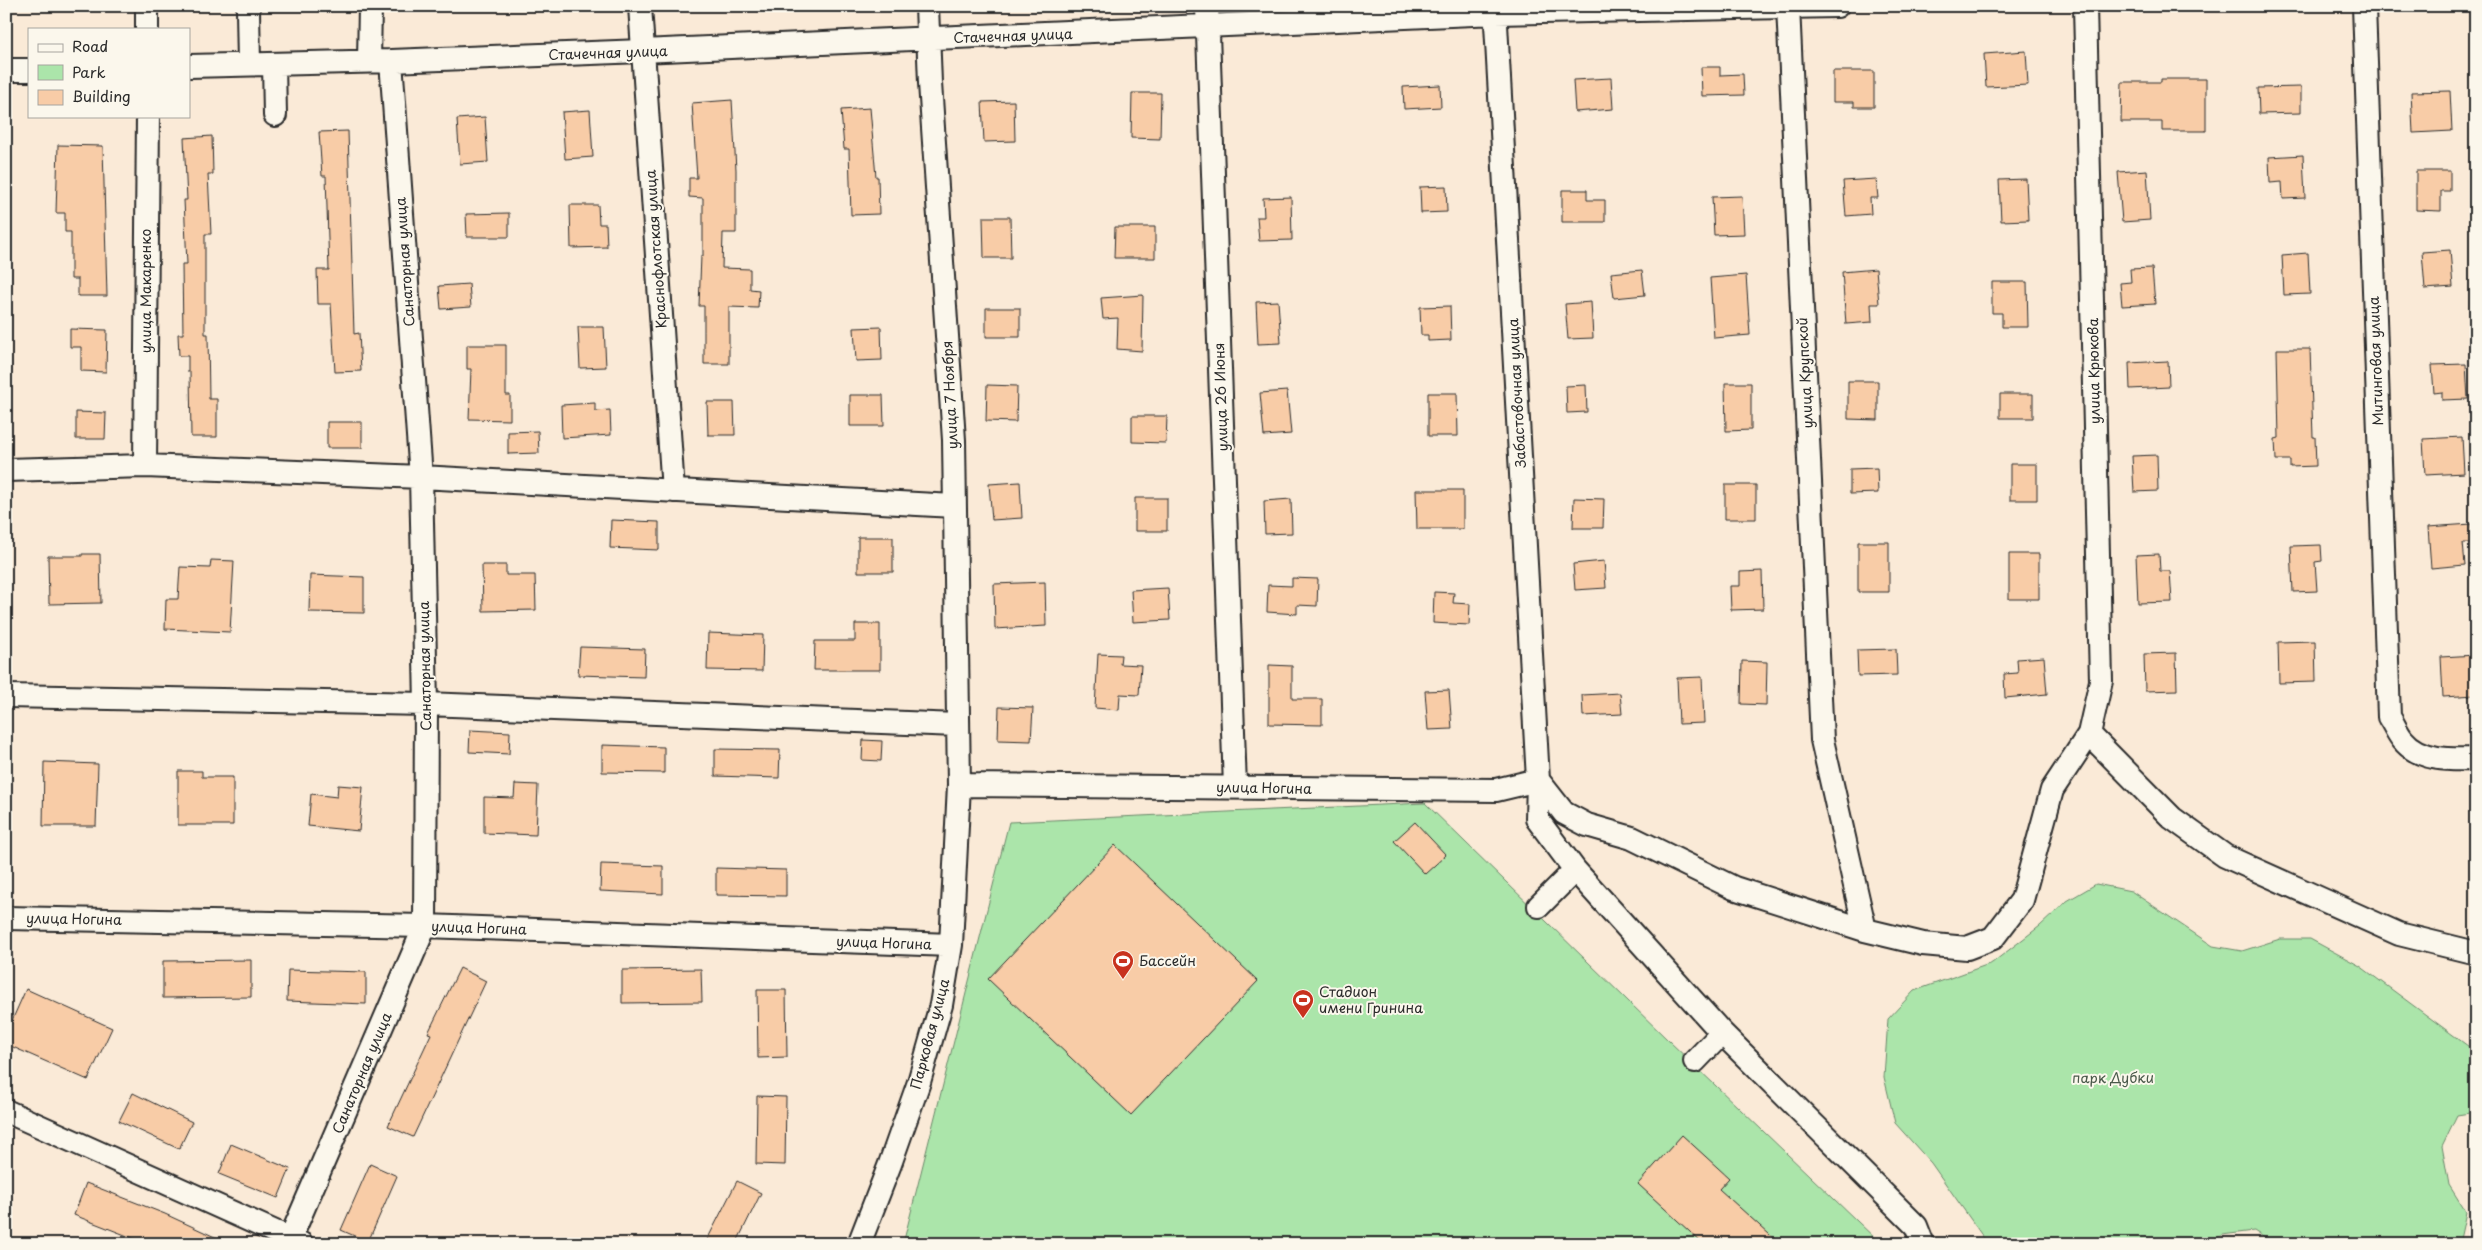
<svg xmlns="http://www.w3.org/2000/svg" width="2482" height="1250" font-family="'Playpen Sans',sans-serif">
	<rect width="100%" height="100%" fill="#faead7"/>
	<filter id="ink" filterUnits="userSpaceOnUse"><feTurbulence type="fractalNoise" baseFrequency=".02" numOctaves="2"/><feDisplacementMap in="SourceGraphic" scale="10" xChannelSelector="R" yChannelSelector="G"/><feConvolveMatrix kernelMatrix="1 2 1 2 8 2 1 2 1" color-interpolation-filters="sRGB"/></filter>
	<g filter="url(#ink)">
		<path fill="#abe5aa" stroke="#6b886a" d="M1425 803 1669 1041 1881 1244H903L1009 822Z
			M2096 884 2131 891 2213 946 2242 951 2280 939H2310L2360 966 2476 1052V1112L2457 1115 2442 1146 2449 1185 2466 1212 2459 1244H2274L2254 1231 2222 1235 2206 1244H1988L1931 1163 1895 1123 1884 1077 1888 1019 1914 991 1992 963 2040 926 2067 901Z"/>
		<path fill="#f8cca7" stroke="#2b2b2b" d="M2026 51 2028 85 1986 87 1984 54Z
			M1701 67H1720V75L1743 74 1744 95 1702 96Z
			M1833 71H1874V107H1854V102H1833Z
			M1611 78 1613 109 1575 112 1573 80Z
			M2161 79H2206V131H2162V122H2121L2122 82H2161Z
			M1440 85 1441 107 1404 109 1403 87Z
			M2301 87V113L2259 114 2258 88Z
			M2450 91 2452 131 2413 133 2411 92Z
			M1132 93H1161L1160 139 1131 138Z
			M732 100 736 170V233H723L722 268 750 269V289L759 290 758 308 729 307V364H704V306H699L701 256H703V198L689 197V178H697L692 103Z
			M1014 101 1015 141 984 142 982 102Z
			M870 108 876 177H878L879 214 851 215 849 149H844L841 110Z
			M590 110 593 157 565 159 562 112Z
			M485 117 488 162 460 164 457 119Z
			M348 131 354 334 359 333 361 371 335 372 331 304H318L317 270H329L326 176H322L319 132Z
			M212 136 213 174H208L211 234H205V334H208L209 399H217V437H191L190 372H188V356H179L178 334H183L182 264H187L184 200H187L184 138Z
			M58 145 103 146 107 296H78V279H71V232H65V213H56Z
			M2303 155 2305 198 2283 199 2282 182 2270 183 2269 157Z
			M2147 170 2150 220 2122 222 2118 172Z
			M2416 171H2450V191H2441V211L2416 210Z
			M1876 179 1878 198H1870L1871 214 1846 216 1843 181Z
			M2026 179 2028 220 2001 221 1999 180Z
			M1446 186 1447 212 1421 213 1420 187Z
			M1562 190H1587V200H1605V222H1562Z
			M1742 196 1744 234 1714 235 1712 197Z
			M1291 197 1292 240 1259 241 1257 217H1264L1263 198Z
			M570 205H598L599 224H606L607 247 571 248Z
			M509 213V237H467L466 214Z
			M983 217H1010L1011 258H984Z
			M1115 227H1155V258H1114Z
			M2450 250 2453 287 2425 289 2422 252Z
			M2308 253 2310 294 2284 295 2282 255Z
			M2152 268 2155 304 2122 306 2120 283 2131 282 2130 269Z
			M1876 269 1879 304H1871L1872 322 1846 324 1842 272Z
			M1642 270 1645 295 1614 298 1611 273Z
			M1746 275 1750 335 1714 338 1710 278Z
			M1992 282H2027L2028 327H2002V313H1992Z
			M469 284 471 307 441 309 439 286Z
			M1143 295 1142 351 1117 349 1118 318 1103 319 1101 298Z
			M1278 301 1281 343 1258 344 1256 302Z
			M1591 302 1593 338 1568 339 1565 304Z
			M1450 306 1451 340 1428 341V335H1421L1420 307Z
			M986 308H1020V337H986Z
			M578 327H604L606 367 580 368Z
			M881 327 882 360 856 361 854 328Z
			M70 329 107 330 106 372 81 371V347H70Z
			M467 345H506V395H510V420L469 419 471 369H467Z
			M2277 349H2310L2313 437H2315L2316 466 2290 467V460H2276L2275 439 2279 438Z
			M2168 361 2169 387 2130 389 2129 363Z
			M2466 364 2468 399 2442 400V392L2434 393 2432 365Z
			M1848 381H1878V420L1848 419Z
			M1725 383H1751V430L1726 431Z
			M987 385 1017 386 1016 422 986 421Z
			M1586 385 1587 412 1567 413 1566 386Z
			M1287 391 1291 434 1264 436 1260 393Z
			M1428 393H1457L1458 436H1428Z
			M2000 394H2033V418H2000Z
			M850 395H883L884 426H850Z
			M707 402H734L735 435H708Z
			M595 403V411L610 410 611 435 562 438 561 405Z
			M76 412 106 413 105 439H76Z
			M1132 416H1167L1166 443 1132 442Z
			M327 422H362V448H327Z
			M538 431 539 453 508 454V432Z
			M2462 437 2464 473 2425 475 2423 439Z
			M2157 455 2158 491 2134 492 2132 456Z
			M2010 464H2037V500H2010Z
			M1877 468 1878 493 1850 494V469Z
			M1020 482 1022 518 992 520 989 484Z
			M1725 485H1756V519H1725Z
			M1416 490H1463V529H1417Z
			M1135 498H1167V531H1135Z
			M1574 498 1604 499 1603 528H1573Z
			M1291 499 1292 533 1265 534 1264 501Z
			M611 520 659 522V550L610 548Z
			M2471 524 2473 543H2463L2465 565 2431 568 2428 527Z
			M858 537H893V572H858Z
			M1858 542H1889V592H1858Z
			M2321 545 2322 561 2315 562 2317 591 2293 592 2291 546Z
			M82 554H100L101 603 49 604 48 556H82Z
			M2009 554H2039V599H2009Z
			M2159 554 2160 571H2170L2172 602 2138 603 2136 555Z
			M211 560 234 561 230 632 165 629 166 599H178L180 567 210 568Z
			M1604 561 1606 588 1575 590 1573 564Z
			M482 565H506V575H535L536 610 483 611Z
			M1762 571 1763 609 1731 610 1730 586H1740V572Z
			M310 575 364 577V613L309 612Z
			M1292 578 1318 579 1317 606 1297 605V614L1267 612 1268 585 1292 586Z
			M1045 582 1046 626 995 629 994 584Z
			M1168 588 1170 620 1133 622 1131 590Z
			M1434 592 1454 593 1453 603 1470 604 1469 625 1433 623Z
			M855 624H880V670H814L815 641H855Z
			M708 633 763 635 762 671 707 670Z
			M2315 641 2316 682 2279 683 2278 642Z
			M580 647 645 649 644 677 578 675Z
			M1896 649 1897 675 1858 676 1857 650Z
			M2176 653 2177 690 2145 691 2144 654Z
			M1098 654 1121 655 1120 664 1141 665 1139 695 1120 694 1119 710 1095 708Z
			M2476 655V695L2443 697 2441 657Z
			M2044 657 2047 694 2005 698 2004 674 2018 673 2017 659Z
			M1742 661 1767 662 1766 705 1741 704Z
			M1269 665 1292 666V699H1322V725L1269 724Z
			M1702 677 1704 723 1679 724 1677 678Z
			M1449 690 1452 729 1428 730 1425 691Z
			M1620 693 1622 714 1583 716 1582 695Z
			M999 707 1033 708 1031 741 998 740Z
			M470 730 510 732 509 754 469 752Z
			M863 740 882 741 881 761 862 760Z
			M602 745 664 747V773L602 772Z
			M715 749 780 750 779 778 715 776Z
			M44 762 98 764 96 826H43Z
			M178 771H202V777H233V825H178Z
			M515 784 538 785 536 835 484 833V797L514 798Z
			M338 785 363 787 359 831 308 826 311 794 337 797Z
			M1415 822 1446 855 1425 874 1394 841Z
			M1115 845 1258 981 1131 1115 988 979Z
			M601 864 663 866V894L600 891Z
			M716 868 786 870V896L716 895Z
			M251 960V997L163 998V961Z
			M460 968 486 981 413 1137 388 1126 431 1034 428 1033Z
			M701 969 702 1002 622 1003V970Z
			M288 970 366 972V1004L287 1001Z
			M26 989 112 1028 88 1080 6 1044V1034Z
			M757 990H786L787 1057 758 1058Z
			M133 1093 192 1122 179 1149 119 1121Z
			M757 1096 786 1097 785 1165 756 1164Z
			M1682 1135 1729 1178 1719 1189 1780 1244H1703L1638 1184Z
			M231 1144 290 1169 278 1198 219 1174Z
			M370 1164 397 1176 368 1242 341 1230Z
			M737 1181 761 1193 736 1244H705Z
			M86 1183 165 1214 230 1244H148L74 1215Z"/>
		<g fill="none" stroke-linecap="round" stroke-linejoin="round">
			<g stroke="#2b2b2b" stroke-width="26">
				<path id="minor" d="M147 6V29
					M640 6 673 491
					M1207 6 1235 787
					M1495 6 1538 780 1537 819 1575 870 1722 1033 1916 1226 1923 1244
					M1788 6 1822 740 1865 930
					M2364 6 2389 717C2394 724 2397 733 2403 740 2420 761 2451 760 2476 759
					M248 10 249 64
					M369 61 370 6
					M274 64 275 115
					M189 66 391 61 642 51 1496 13 1837 6
					M6 70H29
					M145 466 148 116
					M6 470 145 466 421 477 954 506
					M6 696 426 704 957 725
					M2089 734 2172 818 2225 856 2399 934 2476 953
					M1538 780 1564 813 1587 825 1632 838 1734 888 1865 930 1923 944 1967 948 1993 938 2022 900 2052 790 2089 734 2101 681 2085 6
					M959 785 1496 790 1538 780
					M1539 906 1575 870
					M6 918 425 926 951 945
					M1695 1061 1722 1033
					M6 1111 302 1244
					M288 1244 425 926 426 704 421 477 391 61
					M859 1244 890 1164 919 1082 941 1005 951 945 959 785 954 440 930 83 927 6"/>
			</g>
			<use href="#minor" stroke="#fbf7ec" stroke-width="22"/>
		</g>
	</g>
	<defs>
		<g id="stadium-pin" transform="scale(1.125)"><path d="M0 17L-7.5 6A9.5 9.5 0 1 1 7.5 6Z" fill="#c8321e" stroke="#fbf7ec"/><path d="M0-5a6.5 5 0 1 0 0 10a6.5 5 0 1 0 0-10ZM-3.5-1.8h7v3.6h-7Z" fill="#fff"/></g>
	</defs>
	<g fill-rule="evenodd">
		<use href="#stadium-pin" x="1123" y="961"/>
		<use href="#stadium-pin" x="1303" y="1000"/>
	</g>
	<g text-anchor="middle" stroke-width="4" stroke-linejoin="round" paint-order="stroke">
		<g font-size="14" fill="#2b2b2b" stroke="#fbf7ec">
			<text transform="translate(1013 36) rotate(-2)" y="5">Стачечная улица</text>
			<text transform="translate(608 53) rotate(-2)" y="5">Стачечная улица</text>
			<text transform="translate(656 249) rotate(-94)" y="5">Краснофлотская улица</text>
			<text transform="translate(405 262) rotate(-94)" y="5">Санаторная улица</text>
			<text transform="translate(146 291) rotate(-90)" y="5">улица Макаренко</text>
			<text transform="translate(2376 361) rotate(-92)" y="5">Митинговая улица</text>
			<text transform="translate(2094 371) rotate(-91)" y="5">улица Крюкова</text>
			<text transform="translate(1805 373) rotate(-93)" y="5">улица Крупской</text>
			<text transform="translate(1517 393) rotate(-93)" y="5">Забастовочная улица</text>
			<text transform="translate(950 395) rotate(-93)" y="5">улица 7 Ноября</text>
			<text transform="translate(1221 397) rotate(-92)" y="5">улица 26 Июня</text>
			<text transform="translate(425 666) rotate(-91)" y="5">Санаторная улица</text>
			<text transform="translate(1264 788) rotate(1)" y="5">улица Ногина</text>
			<text transform="translate(74 919) rotate(1)" y="5">улица Ногина</text>
			<text transform="translate(479 928) rotate(2)" y="5">улица Ногина</text>
			<text transform="translate(884 943) rotate(2)" y="5">улица Ногина</text>
			<text transform="translate(930 1034) rotate(-75)" y="5">Парковая улица</text>
			<text transform="translate(362 1073) rotate(-67)" y="5">Санаторная улица</text>
		</g>
		<g font-size="14" fill="#2b2b2b" stroke="#fbf7ec" text-anchor="start">
			<text x="1139" y="966">Бассейн</text>
			<text x="1319" y="997">Стадион<tspan x="1319" dy="16">имени Гринина</tspan></text>
		</g>
		<g font-size="14" fill="#4b5a4b" stroke="#fbf7ec">
			<text x="2113" y="1083">парк Дубки</text>
		</g>
	</g>
	<rect width="2482" height="1250" fill="none" stroke="#fbf7ec" stroke-width="25"/>
	<rect x="12" y="12" width="2457" height="1225" fill="none" stroke="#2b2b2b" stroke-width="2" filter="url(#ink)"/>
	<rect x="28" y="28" width="162" height="90" fill="#fbf7ec" stroke="#a8a59f"/>
	<rect x="38" y="44" width="25" height="8" fill="#fbf7ec" stroke="#a8a59f"/>
	<text x="72" y="52" font-size="15" fill="#2b2b2b">Road</text>
	<rect x="38" y="65" width="25" height="15" fill="#abe5aa" stroke="#a8a59f"/>
	<text x="72" y="78" font-size="15" fill="#2b2b2b">Park</text>
	<rect x="38" y="90" width="25" height="15" fill="#f8cca7" stroke="#a8a59f"/>
	<text x="72" y="102" font-size="15" fill="#2b2b2b">Building</text>
</svg>
